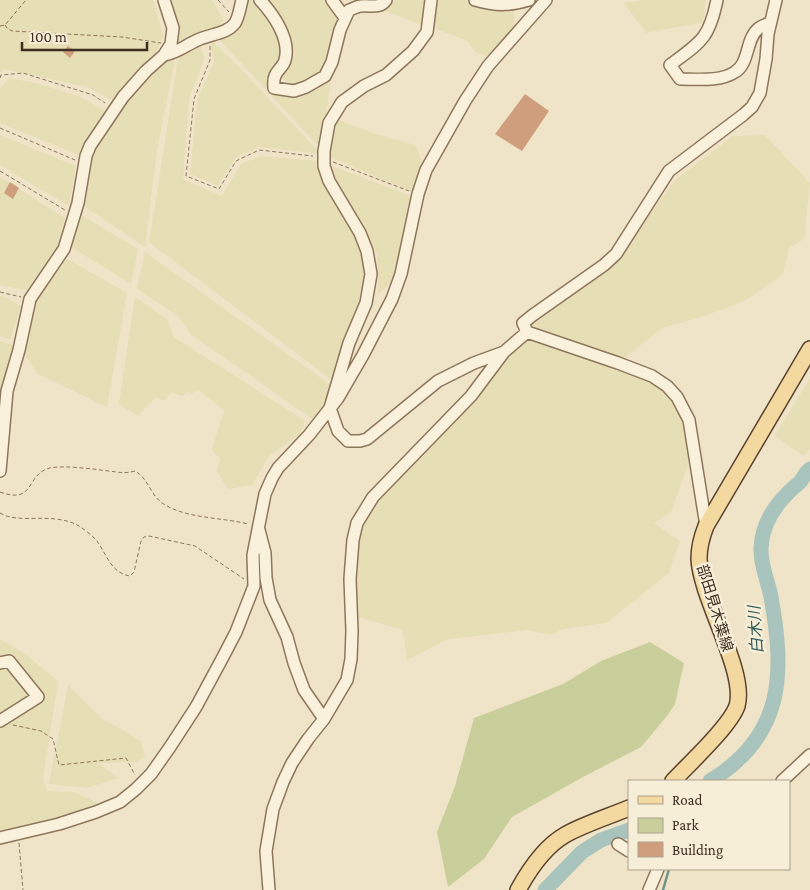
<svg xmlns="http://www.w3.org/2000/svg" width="810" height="890" font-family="'Crimson Pro','Noto Sans JP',serif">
	<rect width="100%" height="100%" fill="#f0e4c8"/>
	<path fill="#e6deb5" d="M0 0H153L163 36 157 50 112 100 87 87 4 69 0 73Z
		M167 0H212L224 20 214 30 211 35 179 42Z
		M245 0H254L267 13 282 50 274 91 314 89 331 79 321 149 218 38Z
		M266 0H329L341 15 327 64 321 74 295 87 281 78 294 53 273 9Z
		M390 0H427L424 26 383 10Z
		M434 0H464L494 8H513L515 30 491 57 476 53 467 41 431 27Z
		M644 0H706L703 22 646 33 624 3Z
		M210 40 235 63 321 154 259 147 235 158 218 186 190 174 197 100 214 62Z
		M201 46 204 59 189 99 183 179 222 196 241 164 260 156 320 161 321 177 344 214 362 251 366 275 362 299 357 316 337 360 333 381 149 242 179 52Z
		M175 60 157 150 145 247 84 206 93 155 98 141 141 83 165 61Z
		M9 78 36 83 78 96 106 111 86 138 81 156 0 123V89Z
		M338 120 376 134 415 145 422 162 412 192 328 156 332 126Z
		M0 135 76 166 69 206 0 165Z
		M765 135 810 183 804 239 789 248 783 274 744 301 704 316 662 328 618 363 531 325 611 268 675 180 733 136Z
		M329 165 411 196 403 244 394 280 378 294 377 254 334 179Z
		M0 177 65 218 56 251 26 290 0 285Z
		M80 214 138 249 131 284 68 245Z
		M145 252 332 386 326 407 315 421 192 335 178 316 137 289Z
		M67 259 127 293 107 407 38 374 24 354 33 305Z
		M0 295 21 306 10 340 0 336Z
		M135 297 167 319 174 337 305 421 299 435 269 456 252 485 228 489 217 471 220 459 212 450 224 410 198 390 191 394 188 392 182 396 171 392 165 401 156 397 138 416 119 404Z
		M529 338 650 382 670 396 685 423 689 462 671 512 654 523 680 541 669 573 606 623 563 629 551 635 527 630 448 639 407 660 403 630 358 617 350 579 364 509 453 423 506 359Z
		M0 341 16 346 3 395H0Z
		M810 378V449L804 456 775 436Z
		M0 639 25 654 58 681 43 779 47 791 74 792 98 803 67 815 2 832H0Z
		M68 685 101 718 141 741 145 757 136 762 98 763 118 778 87 788 49 784Z"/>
	<path fill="#c9cf9b" d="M650 642 684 663 675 704 667 716 641 747 583 777 512 817 484 859 448 887 437 832 455 786 474 718 563 684 601 661Z"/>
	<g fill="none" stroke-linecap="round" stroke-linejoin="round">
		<path stroke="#6f938a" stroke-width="2.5" d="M663 890 669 869"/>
		<path stroke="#a9c4bc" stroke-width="15" d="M710 781C784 736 785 674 771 597 768 581 760 564 761 548 762 527 773 508 787 494 791 489 797 485 801 481 804 476 806 472 810 469
			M545 890 582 852 601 840 629 830"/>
	</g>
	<path fill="#cf9f7d" d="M68 46 75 51 70 58 63 52Z
		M525 94 549 111 522 151 495 134Z
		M10 182 19 188 13 199 4 193Z"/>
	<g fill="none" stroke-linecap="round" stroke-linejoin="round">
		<g stroke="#8d765c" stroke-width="14">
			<path id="minor" d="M260 0C273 14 291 39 285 60 284 66 277 70 275 76 273 80 274 85 274 88L294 91 306 87 325 76 332 62 340 30 349 10C353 9 357 6 361 6 371 5 380 9 386 0
				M332 0 345 18
				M431 0 427 32 413 51 386 75 364 86 342 102 329 123 324 151V166L329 181 360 233 367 251 371 274 366 303 349 343 330 408 338 431 348 441H360L367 439 438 381 474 363 504 352
				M475 0C496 6 508 6 529 0
				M717 0C709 39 701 42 670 65L680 79C697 79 720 82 735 72 750 63 745 39 759 28 762 26 767 24 770 23
				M164 55C178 53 187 44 200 39 211 34 227 34 235 23 239 17 240 7 242 0
				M0 471 7 391 19 350 30 299 64 249 78 203 86 156 90 146 123 97 146 71 164 55 171 44 173 28 164 0
				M706 526 689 420 677 397 667 386 652 376 618 363 527 332 523 323 533 315 604 265 616 254 669 171 743 115 752 107 760 93 766 59 768 34 776 0
				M259 530 265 553 266 578 270 600 287 637 294 663 304 690 324 719
				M0 663 9 661 38 697 0 721
				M782 781 810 755
				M0 838 59 824 96 812 120 802 136 789 151 774 170 747 196 707 223 657 236 632 254 586 253 555 265 494 272 478 278 468 309 435 338 398 363 355 392 299 401 274 418 194 426 170 465 101 488 66 546 0
				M618 844 629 851
				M269 890 266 851 273 809 283 782 292 763 308 739 324 719 347 680 351 659 352 631 350 579 353 540 357 523 373 497 471 396 504 352 527 332
				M649 890 658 869"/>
		</g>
		<g stroke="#5b4430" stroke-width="18">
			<path id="major" d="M673 781C689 764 730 726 737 706 747 672 701 599 699 559 699 548 702 536 706 526L810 349
				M518 890C529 870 544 847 565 835 582 825 610 816 629 808"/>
		</g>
		<path stroke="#8d765c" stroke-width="1" stroke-dasharray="4 2.5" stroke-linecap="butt" d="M218 0 229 12
			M5 25 7 28 12 31 122 37 161 43
			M0 26 5 25 26 0
			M210 46V60L194 99 186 176 219 189 236 161 259 150 313 156
			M0 78 1 75 23 73 93 95 105 103
			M0 128 75 160
			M333 162 409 191
			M0 171 65 210
			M0 292 21 297
			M0 492C36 505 25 474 50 468 63 465 94 469 108 471 119 472 124 474 135 471 148 478 150 494 162 503 186 519 221 517 248 524
			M0 513C19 525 53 511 79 526 85 530 93 536 97 541 107 555 111 573 130 576L134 572 141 541 144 537 149 536 195 546 244 579
			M13 725 41 731 53 739 59 765 126 758 135 775
			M19 843 23 890"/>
		<use href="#minor" stroke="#faf1dc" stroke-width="11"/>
		<use href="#major" stroke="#f3d9a0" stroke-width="15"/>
	</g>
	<g text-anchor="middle" stroke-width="5" stroke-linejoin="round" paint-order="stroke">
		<g font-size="15" fill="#3d2e20" stroke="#f7eed8">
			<text transform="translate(715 608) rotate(73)" y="5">部田見木葉線</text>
		</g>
		<g font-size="16" font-style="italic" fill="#2f5d5a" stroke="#f7eed8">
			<text transform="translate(755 630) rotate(-94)" y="6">白木川</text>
		</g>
	</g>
	<rect x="628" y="780" width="162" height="90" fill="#f7eed8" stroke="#ada18e"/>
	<rect x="638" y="796" width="25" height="8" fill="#f3d9a0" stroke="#ada18e"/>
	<text x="672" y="805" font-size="15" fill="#3d2e20">Road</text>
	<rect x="638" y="818" width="25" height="15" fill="#c9cf9b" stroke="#ada18e"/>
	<text x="672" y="830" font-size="15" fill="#3d2e20">Park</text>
	<rect x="638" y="842" width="25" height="15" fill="#cf9f7d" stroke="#ada18e"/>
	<text x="672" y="855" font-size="15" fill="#3d2e20">Building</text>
	<path d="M22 42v8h125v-8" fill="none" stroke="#3d2e20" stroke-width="2.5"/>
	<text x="30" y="42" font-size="15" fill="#3d2e20" stroke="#f7eed8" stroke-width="4" paint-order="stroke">100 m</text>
</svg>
